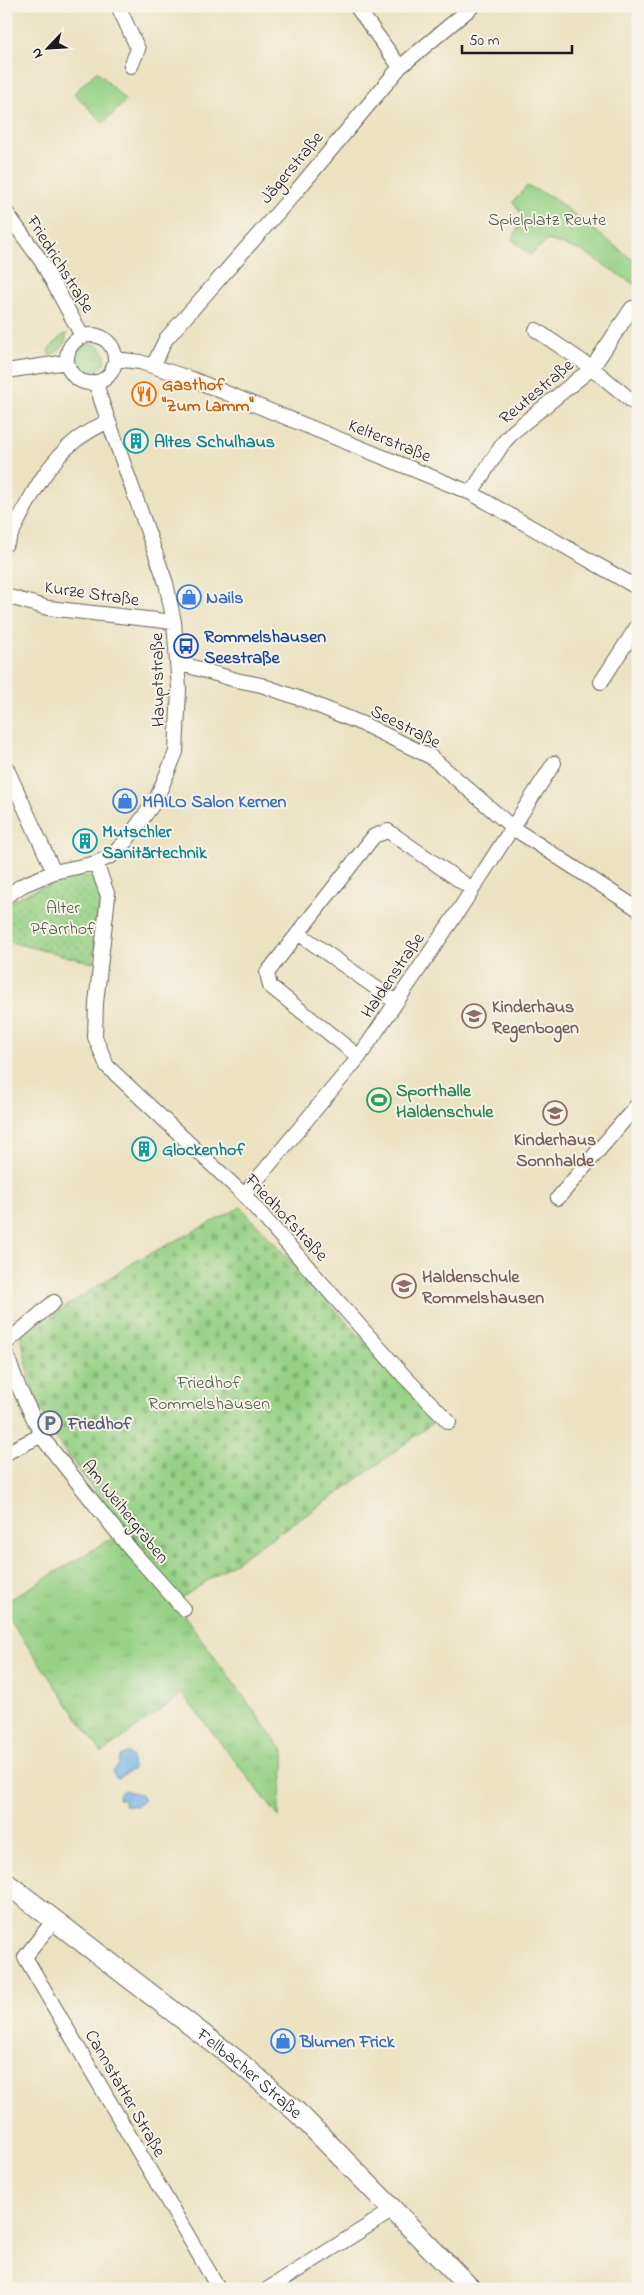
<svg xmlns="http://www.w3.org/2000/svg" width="644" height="2295" font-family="'Indie Flower',sans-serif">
	<defs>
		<pattern id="grass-tufts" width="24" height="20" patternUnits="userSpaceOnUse" patternTransform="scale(1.25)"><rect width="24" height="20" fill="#95d084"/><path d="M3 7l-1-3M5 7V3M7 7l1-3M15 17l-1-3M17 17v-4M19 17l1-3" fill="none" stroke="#80b271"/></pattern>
		<pattern id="cemetery-stones" width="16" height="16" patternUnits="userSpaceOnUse" patternTransform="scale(1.25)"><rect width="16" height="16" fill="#95d084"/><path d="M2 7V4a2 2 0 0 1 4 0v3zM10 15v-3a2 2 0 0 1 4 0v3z" fill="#80b271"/></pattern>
		<pattern id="garden-dots" width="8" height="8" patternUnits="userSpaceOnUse" patternTransform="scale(1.25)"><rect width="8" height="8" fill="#95d084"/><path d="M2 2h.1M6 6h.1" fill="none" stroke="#80b271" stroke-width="1.8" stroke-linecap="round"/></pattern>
	</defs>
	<rect width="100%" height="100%" fill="#f7f3e8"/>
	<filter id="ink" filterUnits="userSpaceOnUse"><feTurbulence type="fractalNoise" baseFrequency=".02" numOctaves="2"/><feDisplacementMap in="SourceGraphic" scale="10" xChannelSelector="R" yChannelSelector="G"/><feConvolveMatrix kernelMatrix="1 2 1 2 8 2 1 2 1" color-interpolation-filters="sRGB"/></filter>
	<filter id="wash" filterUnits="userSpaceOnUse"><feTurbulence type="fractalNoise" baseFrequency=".0096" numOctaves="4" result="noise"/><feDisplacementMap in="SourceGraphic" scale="20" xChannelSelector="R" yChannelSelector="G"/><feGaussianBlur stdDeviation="1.12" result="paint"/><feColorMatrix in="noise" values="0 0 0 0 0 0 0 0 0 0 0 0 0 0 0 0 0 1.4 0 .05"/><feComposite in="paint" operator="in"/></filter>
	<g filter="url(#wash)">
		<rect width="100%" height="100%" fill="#ebe2c1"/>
		<path fill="url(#grass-tufts)" stroke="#587650" d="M67 333C65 345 62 351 49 355L48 350C57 343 55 339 67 333Z
			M77 358a14 14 0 1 1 28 0a14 14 0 1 1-28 0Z
			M116 1536 181 1611 284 1752C286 1774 278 1795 279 1817L182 1694 102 1753 6 1615V1602Z"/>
		<path fill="url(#cemetery-stones)" stroke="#587650" d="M241 1207 437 1420 336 1495 180 1599 123 1533 125 1531 52 1434 32 1388 21 1336 134 1262Z"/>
		<path fill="#95d084" stroke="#587650" d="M97 71 126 101 103 123 74 93Z
			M527 186 552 197 638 264 637 286 582 251 548 240 530 255 512 239 524 217 513 202Z"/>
		<path fill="url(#garden-dots)" stroke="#587650" d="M82 876 95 878 102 897 93 963 6 941V904C31 891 54 881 82 876Z"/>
		<path fill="#74b3e7" stroke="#486882" d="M124 1754H130L132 1756 133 1769 119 1778H115L113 1772 118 1766 120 1756Z
			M124 1790 140 1794 144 1800 138 1806 124 1805V1800L118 1799 119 1794Z"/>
	</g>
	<g filter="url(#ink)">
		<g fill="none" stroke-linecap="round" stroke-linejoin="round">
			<g stroke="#646156" stroke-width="16">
				<path id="street" d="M118 6 138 49 131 66
					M356 6 400 67
					M6 212 42 262 82 336
					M536 330 592 368 638 406
					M67 359a24 24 0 1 1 48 0a24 24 0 1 1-48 0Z
					M115 359 140 362 192 379 471 493 638 588
					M153 366 166 339 294 194 400 67 473 6
					M6 371 67 362
					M471 493 504 442 514 431 592 368 632 308
					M6 544C25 509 43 466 75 441 85 433 97 427 108 421
					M6 596 48 608 174 622
					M179 663 236 680 261 685 304 700 365 725 431 757 513 828 638 909
					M601 682 638 625
					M6 767 54 872
					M96 863 108 896 96 1003 95 1037 107 1066 244 1195 404 1376 449 1422
					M6 896 23 885 54 872 96 863 111 856 126 841 156 800 176 752 179 689 174 622 166 583 101 400 96 382
					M298 933 396 1002
					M359 1057 270 986 267 973 374 836 388 831 472 889
					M244 1195 359 1057 461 907 554 763
					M558 1198 638 1104
					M6 1343 54 1302
					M6 1354 19 1388 44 1440 132 1551 184 1609
					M6 1453 42 1435
					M54 1920 25 1957 219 2289
					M268 2289 393 2210"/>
			</g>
			<g stroke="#646156" stroke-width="22">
				<g id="secondary">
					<path id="s1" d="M6 1883 240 2063 299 2114 471 2289"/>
				</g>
			</g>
			<use href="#street" stroke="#fff" stroke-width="14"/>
			<use href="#secondary" stroke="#fff" stroke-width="20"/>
		</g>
	</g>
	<defs>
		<g id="restaurant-ring" transform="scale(1.25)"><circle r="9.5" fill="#f7f3e8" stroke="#e8710a" stroke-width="1.5"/><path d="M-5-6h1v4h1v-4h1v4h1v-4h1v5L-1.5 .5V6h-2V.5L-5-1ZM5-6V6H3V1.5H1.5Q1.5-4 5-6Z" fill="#e8710a"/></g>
		<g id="building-ring" transform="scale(1.25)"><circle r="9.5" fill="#f7f3e8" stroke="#0f9aa8" stroke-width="1.5"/><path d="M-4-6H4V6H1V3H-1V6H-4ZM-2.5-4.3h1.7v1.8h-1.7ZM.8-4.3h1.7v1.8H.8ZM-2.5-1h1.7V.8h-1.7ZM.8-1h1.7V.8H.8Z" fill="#0f9aa8"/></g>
		<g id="shop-ring" transform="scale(1.25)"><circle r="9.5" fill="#f7f3e8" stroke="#3f7fe0" stroke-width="1.5"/><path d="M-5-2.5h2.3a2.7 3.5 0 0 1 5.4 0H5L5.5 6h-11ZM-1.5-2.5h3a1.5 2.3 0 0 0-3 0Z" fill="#3f7fe0"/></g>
		<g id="bus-ring" transform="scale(1.25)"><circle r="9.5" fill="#f7f3e8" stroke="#1a4fb4" stroke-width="1.5"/><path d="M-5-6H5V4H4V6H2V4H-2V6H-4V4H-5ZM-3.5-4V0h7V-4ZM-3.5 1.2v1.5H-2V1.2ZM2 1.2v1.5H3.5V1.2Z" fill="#1a4fb4"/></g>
		<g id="school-ring" transform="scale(1.25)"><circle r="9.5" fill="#f7f3e8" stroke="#8d6e63" stroke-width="1.5"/><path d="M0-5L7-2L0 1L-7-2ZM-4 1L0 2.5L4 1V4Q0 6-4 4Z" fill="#8d6e63"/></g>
		<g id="stadium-ring" transform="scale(1.25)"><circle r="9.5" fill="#f7f3e8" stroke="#2e9e5b" stroke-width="1.5"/><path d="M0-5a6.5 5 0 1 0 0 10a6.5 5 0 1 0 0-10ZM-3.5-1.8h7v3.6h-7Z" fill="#2e9e5b"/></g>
		<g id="parking-ring" transform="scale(1.25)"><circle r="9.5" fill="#f7f3e8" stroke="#5c6f8a" stroke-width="1.5"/><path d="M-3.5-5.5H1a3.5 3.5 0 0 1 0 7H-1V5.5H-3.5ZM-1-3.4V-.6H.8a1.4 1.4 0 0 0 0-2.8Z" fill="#5c6f8a"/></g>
	</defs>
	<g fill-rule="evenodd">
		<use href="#restaurant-ring" x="144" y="394"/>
		<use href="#building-ring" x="136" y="441"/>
		<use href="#shop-ring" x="189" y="597"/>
		<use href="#bus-ring" x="186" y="646"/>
		<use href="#shop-ring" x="125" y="801"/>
		<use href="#building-ring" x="85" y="841"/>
		<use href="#school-ring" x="474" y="1016"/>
		<use href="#stadium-ring" x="379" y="1100"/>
		<use href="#school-ring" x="555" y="1113"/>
		<use href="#building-ring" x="144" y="1149"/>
		<use href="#school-ring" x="404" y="1286"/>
		<use href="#parking-ring" x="50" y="1423"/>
		<use href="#shop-ring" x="283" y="2041"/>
	</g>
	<g text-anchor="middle" stroke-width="4" stroke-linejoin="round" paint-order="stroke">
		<g font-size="18" fill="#1c1c1c" stroke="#f7f3e8">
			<text transform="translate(291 167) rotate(-50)" y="6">Jägerstraße</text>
			<text transform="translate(61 264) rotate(58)" y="6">Friedrichstraße</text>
			<text transform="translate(536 391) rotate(-40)" y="6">Reutestraße</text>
			<text transform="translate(390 440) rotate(22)" y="6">Kelterstraße</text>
			<text transform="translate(92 593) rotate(8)" y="6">Kurze Straße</text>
			<text transform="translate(157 680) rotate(-91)" y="6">Hauptstraße</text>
			<text transform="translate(406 726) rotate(27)" y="6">Seestraße</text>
			<text transform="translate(392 975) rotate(-56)" y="6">Haldenstraße</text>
			<text transform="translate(287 1217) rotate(47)" y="6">Friedhofstraße</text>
			<text transform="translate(126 1511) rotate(51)" y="6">Am Weihergraben</text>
			<text dy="6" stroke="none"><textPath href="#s1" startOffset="309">Fellbacher Straße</textPath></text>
			<text transform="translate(126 2093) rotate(60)" y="6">Cannstatter Straße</text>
		</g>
		<g font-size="18" fill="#465b40" stroke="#f7f3e8">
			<text x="547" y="225">Spielplatz Reute</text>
			<text x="63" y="913">Alter<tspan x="63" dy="21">Pfarrhof</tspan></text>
			<text x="209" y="1388">Friedhof<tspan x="209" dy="21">Rommelshausen</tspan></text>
		</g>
		<g font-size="18" font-weight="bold" fill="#c56008" stroke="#f7f3e8" text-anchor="start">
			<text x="162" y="390">Gasthof<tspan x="162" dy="21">"Zum Lamm"</tspan></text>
		</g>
		<g font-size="18" font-weight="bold" fill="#0d838f" stroke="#f7f3e8" text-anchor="start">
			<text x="154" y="447">Altes Schulhaus</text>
			<text x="102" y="837">Mutschler<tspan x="102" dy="21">Sanitärtechnik</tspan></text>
			<text x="162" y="1155">Glockenhof</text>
		</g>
		<g font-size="18" font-weight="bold" fill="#366cbe" stroke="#f7f3e8" text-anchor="start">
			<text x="206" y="603">Nails</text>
			<text x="142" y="807">MAILO Salon Kernen</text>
			<text x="300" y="2047">Blumen Frick</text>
		</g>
		<g font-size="18" font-weight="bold" fill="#164399" stroke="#f7f3e8" text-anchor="start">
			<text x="204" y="642">Rommelshausen<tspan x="204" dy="21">Seestraße</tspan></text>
		</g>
		<g font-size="18" font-weight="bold" fill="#785e54" stroke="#f7f3e8" text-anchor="start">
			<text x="492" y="1012">Kinderhaus<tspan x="492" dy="21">Regenbogen</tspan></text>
			<text x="555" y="1145" text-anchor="middle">Kinderhaus<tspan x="555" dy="21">Sonnhalde</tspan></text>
			<text x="422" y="1282">Haldenschule<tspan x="422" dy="21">Rommelshausen</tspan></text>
		</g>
		<g font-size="18" font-weight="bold" fill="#27864d" stroke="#f7f3e8" text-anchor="start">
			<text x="396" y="1096">Sporthalle<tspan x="396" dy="21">Haldenschule</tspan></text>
		</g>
		<g font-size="18" font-weight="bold" fill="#4e5e75" stroke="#f7f3e8" text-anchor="start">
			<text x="68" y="1429">Friedhof</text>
		</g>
	</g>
	<rect width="644" height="2295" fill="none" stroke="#f7f3e8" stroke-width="25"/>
	<g transform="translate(48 48) rotate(245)" stroke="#f7f3e8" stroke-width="4" paint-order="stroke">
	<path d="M0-4L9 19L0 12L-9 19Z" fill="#1c1c1c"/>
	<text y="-8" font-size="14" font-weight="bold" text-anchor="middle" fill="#1c1c1c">N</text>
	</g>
	<path d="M462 45v8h110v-8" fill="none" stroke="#1c1c1c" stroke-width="2.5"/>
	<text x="469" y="45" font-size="15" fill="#1c1c1c" stroke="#f7f3e8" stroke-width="4" paint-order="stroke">50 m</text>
</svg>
